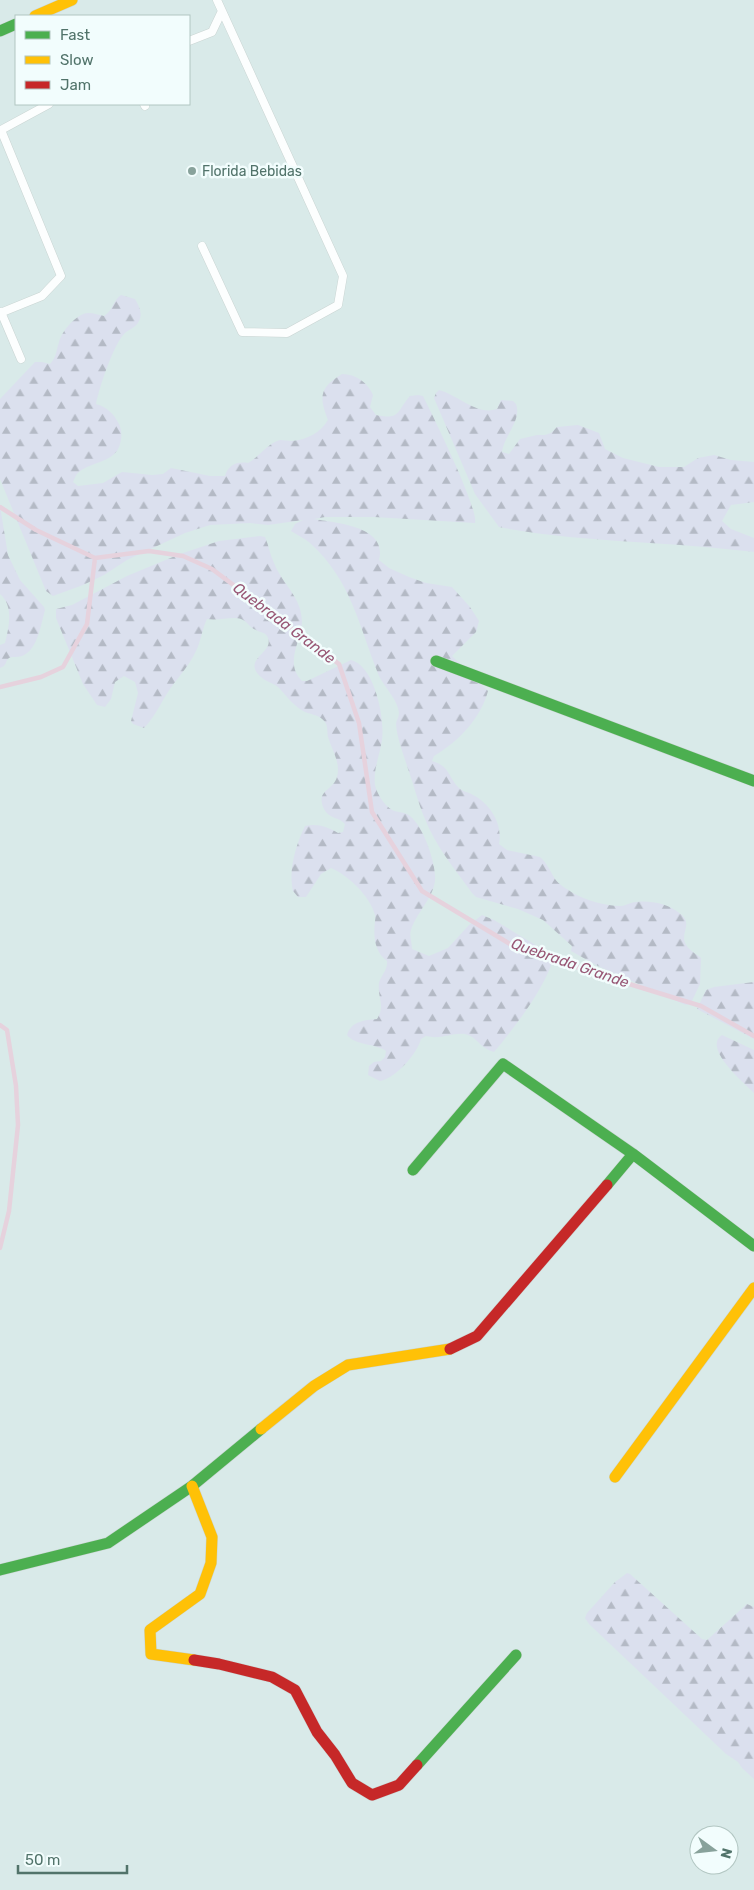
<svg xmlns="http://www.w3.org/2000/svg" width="754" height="1890" font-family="Rubik,sans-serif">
	<defs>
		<pattern id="forest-firs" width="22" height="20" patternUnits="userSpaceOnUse" patternTransform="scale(1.25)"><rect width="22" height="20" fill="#dbe0ee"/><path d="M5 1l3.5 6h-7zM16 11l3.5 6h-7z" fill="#b4bac5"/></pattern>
	</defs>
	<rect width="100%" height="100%" fill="#eef8f6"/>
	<path fill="#d9eae9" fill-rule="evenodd" d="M0 0H754V1890H0ZM16 16H189V104H16ZM699 1835H729V1865H699Z"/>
	<path fill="url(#forest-firs)" d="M121 295 135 299C139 306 143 313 139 321 136 328 129 329 124 334 113 346 99 388 96 404 107 407 114 414 119 424 122 431 122 437 120 444 115 463 92 461 79 472 76 474 75 478 73 482L78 486 103 483 122 472 152 475 163 474 171 468 210 476H225C228 465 237 461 248 463 259 457 268 443 280 440 284 440 288 441 292 441 307 440 321 432 328 420 319 397 319 388 342 374 356 374 368 383 373 395L370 407 376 415C401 420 396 412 410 396L418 395 423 396C432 414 479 509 475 523L374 517H325L314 519C336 523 388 526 379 560L389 568 409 577 426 583 452 587 470 607 479 621 476 632 452 656 488 691C481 718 458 742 434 756L432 761C450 766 448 777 459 788 463 792 469 792 473 795 491 804 503 825 499 844L507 850 540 857C547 863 550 871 555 879 558 884 567 889 573 893 585 900 606 906 620 906 624 906 627 904 631 903 645 899 667 903 678 912 692 922 684 927 684 939 685 948 695 953 701 958L700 984 691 1003 686 1005 681 1003 598 966 571 951 572 946 543 920 518 909 476 897 472 893C455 869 436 847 425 819 418 803 414 785 408 769 404 755 397 739 396 724 396 721 399 717 399 713 398 700 385 688 379 676 359 627 352 581 310 543 304 538 297 535 291 531L295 524 303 520 268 525 250 523 210 525 185 533 127 560 104 575 83 585 53 596 46 591 0 479V399L35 362H42L50 364C57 356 56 351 59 342 62 331 76 314 88 313 94 313 99 315 104 316 113 311 113 300 121 295Z
		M439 390C458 395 477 416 497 409L501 400 513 401 516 404C522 421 504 435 502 452L509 454 520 439 537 435H545L551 433 557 427 578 425 599 433 605 449 623 458 659 467H684L698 458 714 455 731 460 754 462V502L731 505 722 521 731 529 754 538V552C669 541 583 543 499 527L475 494 434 398 436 393Z
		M0 506 8 555 20 580 44 607 45 610C41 624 38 648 24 655 19 658 12 656 9 658 5 661 7 666 0 668V645L5 643C9 627 14 606 0 594Z
		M260 536 265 537C269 546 270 555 274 563 282 584 302 597 302 622 301 642 284 663 302 681H307L351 660C375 666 385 719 382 740 380 755 373 769 375 785 377 794 384 805 392 810 396 812 402 812 407 814 422 822 434 858 435 875 437 895 417 911 411 930 409 935 412 943 412 949L429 956 448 948 469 925 482 915 494 920 554 956C546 987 515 1027 494 1052 478 1047 478 1037 465 1034 453 1032 441 1040 426 1036L421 1039C417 1054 396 1078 380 1081L368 1075 369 1066 374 1062 381 1061 385 1057 386 1051C375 1043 356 1046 347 1035 351 1021 365 1020 377 1019 386 1005 377 998 379 983 381 975 388 970 387 961 375 952 373 937 375 922 375 919 376 918 375 915 370 896 348 875 331 868L321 874 306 897H298L293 891C288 870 296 845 305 826 317 823 328 827 338 833L343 832 345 824C339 817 329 819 324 809 315 790 333 791 337 777 341 763 332 750 328 737 327 732 328 726 325 722 320 715 313 715 305 712 294 706 288 698 280 689 275 683 266 682 261 677 241 659 274 653 268 638 266 632 261 633 256 630 250 628 247 621 241 619 232 616 219 621 207 619 202 629 201 641 196 651 189 666 179 676 170 689 161 702 155 717 144 728L133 724 131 721 138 693 135 682 124 676 115 682 111 699 105 707 97 705 83 684 56 618V609L72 605 127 576 180 554 219 541Z
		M754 982V1039L697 1009 706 990 714 987Z
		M722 1035 754 1050V1093C744 1083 702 1048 722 1035Z
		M627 1573 630 1574 702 1639 707 1640 747 1604 754 1607V1779L742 1768 738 1762 726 1754 589 1624 585 1618 587 1613 615 1582Z"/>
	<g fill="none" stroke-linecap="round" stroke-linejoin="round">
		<path stroke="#e6d2dd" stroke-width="4.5" d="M0 507 36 530 95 558 149 551 183 556 212 569 339 664 359 723 372 812 422 891 510 944 600 975 701 1006 754 1036
			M0 687 41 677 63 667 87 624 95 558
			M0 1025 7 1030 16 1086 18 1125 9 1211 0 1248"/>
		<g stroke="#cad5d3" stroke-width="9">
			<path id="lane" d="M189 41 212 32 222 11
				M144 104 145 106
				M202 246 242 332 287 333 338 305 343 276 217 0
				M1 312 21 359
				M0 313 42 296 61 276 1 130 49 104"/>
		</g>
		<g stroke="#cad5d3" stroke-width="12">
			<path id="fast" d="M0 31 16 24
				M436 661 754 781
				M413 1170 503 1064 633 1154
				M607 1185 633 1154 754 1246
				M0 1570 108 1543 192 1486 261 1429
				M417 1765 516 1655"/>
		</g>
		<g stroke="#cad5d3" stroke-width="12">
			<path id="slow" d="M35 16 72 0
				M261 1429 314 1386 348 1365 450 1349
				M615 1477 754 1288
				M192 1486 212 1537 211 1563 200 1594 150 1630 151 1654 194 1660"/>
		</g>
		<g stroke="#cad5d3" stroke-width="12">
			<path id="jam" d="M450 1349 477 1336 607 1185
				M194 1660 219 1664 272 1677 295 1690 317 1732 335 1755 352 1783 372 1795 399 1785 417 1765"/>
		</g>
		<use href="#lane" stroke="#fcfefe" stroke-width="8"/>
		<use href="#fast" stroke="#4caf50" stroke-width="11"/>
		<use href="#slow" stroke="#ffc107" stroke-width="11"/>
		<use href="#jam" stroke="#c62828" stroke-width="11"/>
	</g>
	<circle fill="#88a29b" stroke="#f2fdfd" stroke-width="2" cx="192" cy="171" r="5"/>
	<g text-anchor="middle" stroke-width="5" stroke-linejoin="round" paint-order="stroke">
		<g font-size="14" fill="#51736a" stroke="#f2fdfd" text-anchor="start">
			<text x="202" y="176">Florida Bebidas</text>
		</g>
		<g font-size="15" font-style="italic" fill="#985775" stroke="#f2fdfd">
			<text transform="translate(284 623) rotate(37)" y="5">Quebrada Grande</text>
			<text transform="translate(570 963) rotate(19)" y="5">Quebrada Grande</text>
		</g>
	</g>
	<rect x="15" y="15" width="175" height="90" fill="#f2fdfd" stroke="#b2c6c2"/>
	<rect x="25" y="31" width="25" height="8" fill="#4caf50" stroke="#b2c6c2"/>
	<text x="60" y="40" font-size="15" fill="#51736a">Fast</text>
	<rect x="25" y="56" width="25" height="8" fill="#ffc107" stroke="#b2c6c2"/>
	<text x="60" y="65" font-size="15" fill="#51736a">Slow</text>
	<rect x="25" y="81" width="25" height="8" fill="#c62828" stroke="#b2c6c2"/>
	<text x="60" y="90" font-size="15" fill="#51736a">Jam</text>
	<g transform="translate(714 1850) rotate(105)"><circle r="24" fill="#f2fdfd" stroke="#b2c6c2"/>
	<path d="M0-4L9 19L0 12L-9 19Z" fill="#88a29b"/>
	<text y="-8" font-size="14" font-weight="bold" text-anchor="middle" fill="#51736a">N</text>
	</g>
	<path d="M18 1865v8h109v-8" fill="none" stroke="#51736a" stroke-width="2.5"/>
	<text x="25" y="1865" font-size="15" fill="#51736a" stroke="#f2fdfd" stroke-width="4" paint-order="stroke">50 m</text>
</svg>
